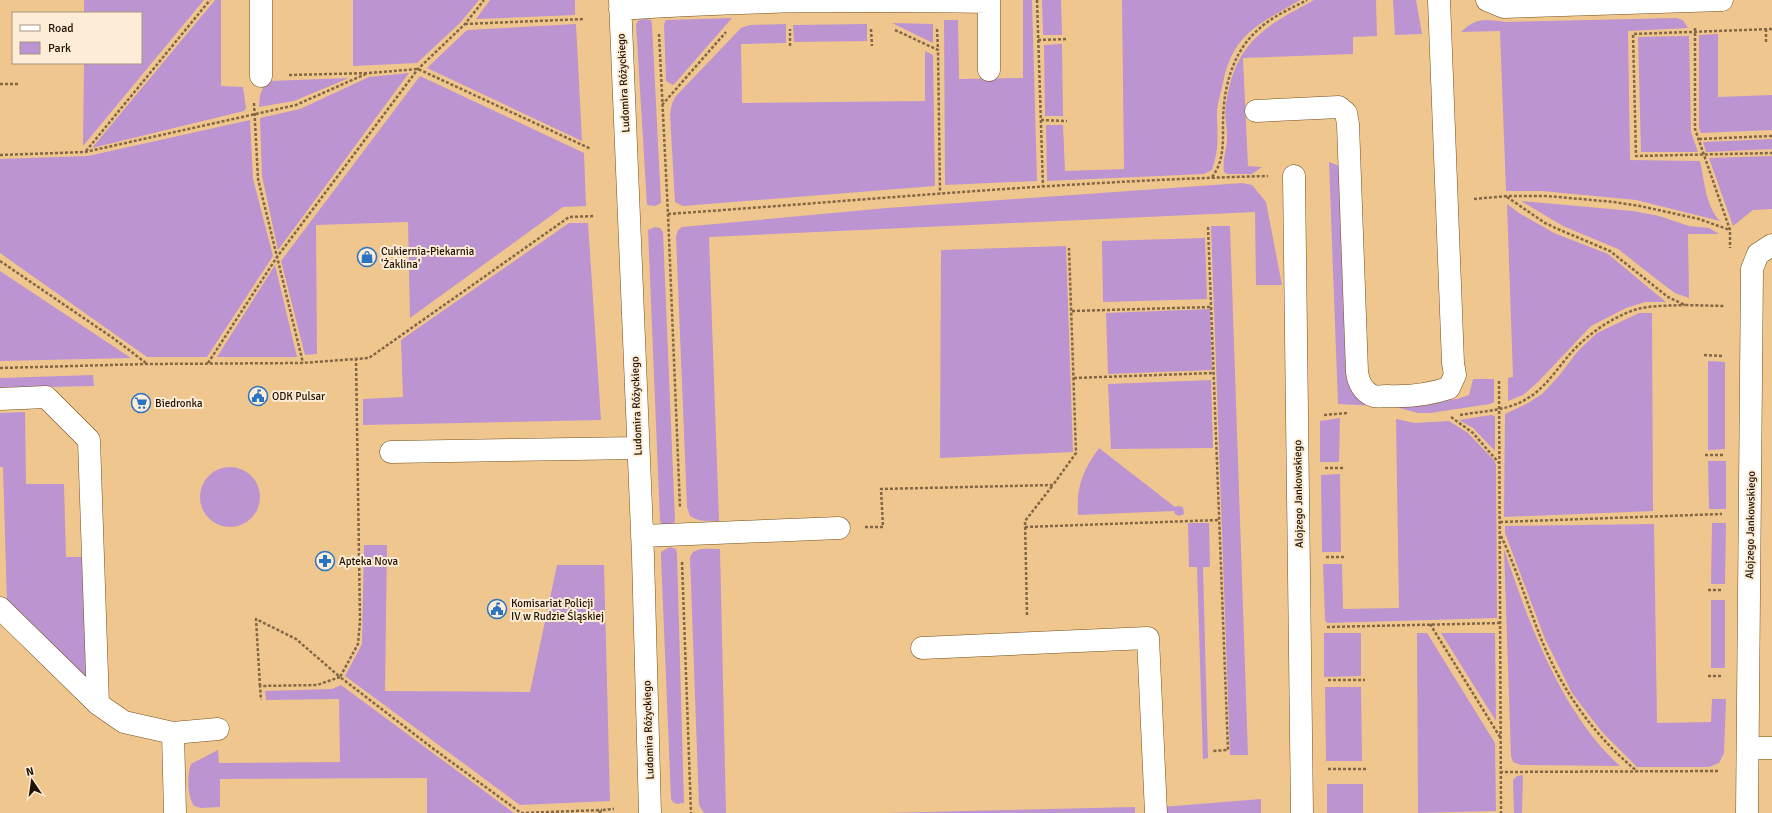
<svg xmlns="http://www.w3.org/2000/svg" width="1772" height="813" font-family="Signika,sans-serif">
	<rect width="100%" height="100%" fill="#f0c68f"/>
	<path fill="#bc94d1" d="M84 0H204L83 146 84 63H141V13H84Z
		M215 0H221V86L243 87 246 108 244 111 92 148Z
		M353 0H479L460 23 417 63 353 66Z
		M490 0H575V15L476 19Z
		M1023 0H1032L1037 181 945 185 944 20H958L959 79 1023 78Z
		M1042 0H1061L1062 35H1043Z
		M1122 0H1300C1260 24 1233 33 1223 83 1221 92 1218 101 1217 110 1217 134 1220 146 1212 170L1204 174 1047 181 1046 125H1063L1065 171 1124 169Z
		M1314 0H1376L1377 36 1353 37V54L1243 58 1248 166 1262 167 1252 174H1227L1224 172C1222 160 1227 149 1227 138 1227 127 1224 115 1226 104 1235 42 1264 27 1314 0Z
		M1393 0H1416L1422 34 1395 35Z
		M732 18 677 81 673 85 666 81 664 24 666 20Z
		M1676 18 1683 20 1688 28 1628 31 1630 160 1700 161C1705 182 1705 205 1720 221L1636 200 1542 191H1506L1500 31 1461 32C1476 17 1486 19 1506 22Z
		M645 19 651 20 652 24 661 203 655 206 647 205 636 24 639 20Z
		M892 23 933 24V43Z
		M576 24 582 141 427 68 467 30Z
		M786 24V43L741 44 742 103 925 101V51L933 55 935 186 683 206 675 202 670 114 672 104 675 97 741 28 750 25Z
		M867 24V41L794 42 793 25Z
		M1718 34V97L1772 95V130L1701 133 1699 128V35Z
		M1689 36 1691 132 1698 152H1641L1638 37Z
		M1062 44 1063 116H1045L1044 45Z
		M409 73 278 250 262 176 260 118 300 109 369 77Z
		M420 76 584 153 586 206 563 207 410 318 408 222 316 225 317 354 305 355 281 261Z
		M349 78 294 101 259 107C260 95 260 88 270 81Z
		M250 120 253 179 273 256 207 357H147L0 253V159L88 156Z
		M1772 139V149L1706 152 1703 142Z
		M1772 156V209L1753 210 1733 226 1709 158Z
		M1329 162 1340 166 1348 381 1420 403 1457 399 1469 395 1473 379H1494V402L1490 404 1430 413H1418L1396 407 1338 404Z
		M1242 183 1252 185 1266 202 1282 285H1256L1255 212 709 237 719 521C708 521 699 522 690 516L687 507 676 236 678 230 682 227 887 208Z
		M1521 201 1633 211 1659 216 1689 226 1709 228 1719 234H1688L1689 298 1675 293 1664 285 1618 249 1563 226Z
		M1507 204 1519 213 1554 233 1608 254 1666 302H1645L1626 308 1591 326 1538 382 1523 395 1508 401V378L1513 377Z
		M569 223H588L601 420 363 425V399L403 397 401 340Z
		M1211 226H1230L1248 755H1230Z
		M655 227 660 228 663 232 675 521 673 525H662L660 521 648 230Z
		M1205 238 1207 299 1103 302 1102 241Z
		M1066 246 1073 452 940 458 941 250Z
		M275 265 297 357H217Z
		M0 271 131 358 0 361Z
		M1210 309 1212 370 1108 374 1106 313Z
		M1639 313H1652L1653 511 1504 517 1505 414 1528 403 1542 394 1558 377 1578 351 1597 333Z
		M1708 361 1725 362V449L1708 450Z
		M93 375 94 386 0 388V378Z
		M1211 380 1213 448 1111 449 1108 384Z
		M25 412 26 484H64L66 557H83L87 678 7 605 3 467H0V413Z
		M1491 415 1495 416V451L1473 428 1459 420Z
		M1340 418 1339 462H1320V421Z
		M1396 419 1415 423 1449 421 1468 433 1494 460 1496 465 1497 618 1327 623 1325 620 1323 564H1342L1343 609 1399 608Z
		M1099 448 1175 507 1178 506 1183 507 1184 514 1179 516 1175 514 1174 511 1078 515C1076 487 1083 470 1099 448Z
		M1708 461H1726V509H1709Z
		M200 497a30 30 0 1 1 60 0a30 30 0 1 1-60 0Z
		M1340 474 1341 552H1322L1321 475Z
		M1188 523H1209L1210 567H1203L1208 758 1203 759 1197 567H1189Z
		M1712 523H1726L1725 584H1711Z
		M1654 524 1657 723 1711 722 1712 699H1726L1724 753 1719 763 1709 767H1637L1602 732 1572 693 1545 639 1505 533V526Z
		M364 545H387L385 691 530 692 557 565H604L610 801 520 805 345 676 362 644Z
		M670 547 676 549 677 554 684 803 677 804 673 802 671 799 661 556V552Z
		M720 549 726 813H704L699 805 690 558C692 546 710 549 720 549Z
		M1504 549C1527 617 1551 685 1596 741 1603 750 1612 758 1620 766L1521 765 1513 762 1511 756Z
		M1711 600H1725V668H1711Z
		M1324 633H1361V676L1324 677Z
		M1417 633H1427L1495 743 1496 811 1418 813Z
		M1441 633H1495L1496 721Z
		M341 685 514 813H427V778L220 779V807L201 808 194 806C187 796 187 775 191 764L218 750 219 763 340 762 339 699 266 700 265 691 332 689Z
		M1325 687H1361L1362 761H1326Z
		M1523 775 1522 813H1514L1513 780 1517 776Z
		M1327 784H1363V813H1327Z
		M1261 799V813H1162V807Z
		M1135 807V813H886Z"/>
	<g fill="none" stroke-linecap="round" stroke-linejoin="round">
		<g stroke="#744f18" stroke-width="23">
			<path id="minor" d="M261 0V76
				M620 0 643 556 650 813
				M989 0V70
				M1487 0 1504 7 1722 0
				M620 9C743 0 866 0 989 2
				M1256 111 1339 107 1346 113 1348 124 1357 372C1358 381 1363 393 1374 396 1377 397 1383 396 1387 396 1408 397 1428 395 1449 388L1455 375 1453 363 1439 0
				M1294 176 1302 813
				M0 399 46 397 89 440 98 704
				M391 452 638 448
				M642 536 839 528
				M0 608 98 704 124 722 173 733
				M922 648 1148 638 1156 813
				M1748 748H1772
				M175 813 173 733 218 729
				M1747 813 1752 269 1758 254 1772 245"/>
		</g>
		<path stroke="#826743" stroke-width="2.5" stroke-dasharray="3 2" stroke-linecap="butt" d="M1037 0 1043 187
			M465 24 584 19
			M1695 28V129L1730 230V248
			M871 29 872 46
			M937 29 938 50
			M1766 29V42
			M1772 29 1633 34 1636 156 1772 153
			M895 30 938 50 940 193
			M659 34 668 214 680 507
			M1038 40 1067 39
			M790 46V29
			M289 75 369 73 418 69 591 149
			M0 84H18
			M254 103 258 179 303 363
			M662 105 726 32
			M1041 120 1067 121
			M1699 139 1772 136
			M86 151 210 0
			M0 155 85 152 296 105 368 73
			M1212 177C1224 162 1223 142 1223 124 1223 89 1232 51 1260 28 1273 16 1292 8 1307 0
			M1507 197 1545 223 1560 230 1610 251 1668 297 1685 305 1724 306
			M1474 199 1507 196H1547L1614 202 1640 206 1699 219 1730 230
			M668 214C868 200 1067 181 1268 176
			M1208 227 1228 750 1212 751
			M0 261 113 338 146 363
			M1072 311 1211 307
			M1704 355 1723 356
			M356 358 360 621 358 644 340 677 431 747 521 813
			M208 363 277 257 418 69 465 24 484 0
			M0 368 147 364 303 363 369 358 569 217 595 216
			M1074 378 1214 373
			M1499 381 1501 813
			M1324 415 1347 413
			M1460 415C1483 411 1508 411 1528 398 1545 388 1557 369 1570 354 1587 335 1609 319 1634 310 1650 305 1668 306 1685 305
			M1451 417 1473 433 1499 463
			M1705 455H1723
			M1325 468H1345
			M1500 522 1722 514
			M865 527H883L881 489 1053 485 1076 453 1069 248
			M1025 527 1219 520
			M1501 536C1517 570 1528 606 1542 641 1563 692 1595 737 1638 772
			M1326 557H1346
			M682 562 691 813
			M1708 590H1721
			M1027 615 1025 521 1053 485
			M1430 624 1500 737
			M1327 627 1501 623
			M1708 676H1721
			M1328 680H1365
			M260 686 256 619 296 639 340 677 317 685 260 686 261 700
			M1328 769H1366
			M1500 772 1720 771
			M521 813 602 810
			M599 813 602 810 614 809"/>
		<use href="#minor" stroke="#fff" stroke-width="22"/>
	</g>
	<defs>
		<g id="shop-ring" transform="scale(1)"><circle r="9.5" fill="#fdecd6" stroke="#2973c3" stroke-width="1.5"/><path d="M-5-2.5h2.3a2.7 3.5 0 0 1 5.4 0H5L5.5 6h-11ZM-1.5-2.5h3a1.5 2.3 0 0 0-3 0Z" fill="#2973c3"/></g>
		<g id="civic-ring" transform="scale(1)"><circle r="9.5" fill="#fdecd6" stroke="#2973c3" stroke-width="1.5"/><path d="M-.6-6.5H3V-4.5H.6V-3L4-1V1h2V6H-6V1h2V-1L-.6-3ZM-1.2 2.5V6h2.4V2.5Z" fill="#2973c3"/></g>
		<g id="supermarket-ring" transform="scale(1)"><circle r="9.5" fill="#fdecd6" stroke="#2973c3" stroke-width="1.5"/><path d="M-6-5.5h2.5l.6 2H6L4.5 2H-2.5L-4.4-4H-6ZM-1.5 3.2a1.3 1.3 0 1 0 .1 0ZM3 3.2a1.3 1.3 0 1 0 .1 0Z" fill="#2973c3"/></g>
		<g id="pharmacy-ring" transform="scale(1)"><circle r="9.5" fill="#fdecd6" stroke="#2973c3" stroke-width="1.5"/><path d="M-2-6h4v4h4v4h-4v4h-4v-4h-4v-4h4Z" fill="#2973c3"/></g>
	</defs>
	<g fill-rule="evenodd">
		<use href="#shop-ring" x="367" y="257"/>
		<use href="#civic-ring" x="258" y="396"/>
		<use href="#supermarket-ring" x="141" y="403"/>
		<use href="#pharmacy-ring" x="325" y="561"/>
		<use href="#civic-ring" x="497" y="609"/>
	</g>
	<g text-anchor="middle" stroke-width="4" stroke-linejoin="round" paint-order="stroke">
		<g font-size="11" fill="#201200" stroke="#fdecd6">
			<text transform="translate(623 83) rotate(-93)" y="4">Ludomira Różyckiego</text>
			<text transform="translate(636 406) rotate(-92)" y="4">Ludomira Różyckiego</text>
			<text transform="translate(1298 494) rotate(-91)" y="4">Alojzego Jankowskiego</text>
			<text transform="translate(1750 525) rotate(-89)" y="4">Alojzego Jankowskiego</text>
			<text transform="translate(648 730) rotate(-92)" y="4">Ludomira Różyckiego</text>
		</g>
		<g font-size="11" fill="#201200" stroke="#fdecd6" text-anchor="start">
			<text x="381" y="255">Cukiernia-Piekarnia<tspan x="381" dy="13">'Żaklina'</tspan></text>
			<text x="272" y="400">ODK Pulsar</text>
			<text x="155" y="407">Biedronka</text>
			<text x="339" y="565">Apteka Nova</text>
			<text x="511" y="607">Komisariat Policji<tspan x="511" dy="13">IV w Rudzie Śląskiej</tspan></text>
		</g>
	</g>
	<rect x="12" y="12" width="130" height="52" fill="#fdecd6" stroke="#a59580"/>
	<rect x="20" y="25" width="20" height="6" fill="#ffffff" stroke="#a59580"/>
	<text x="48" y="32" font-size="12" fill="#201200">Road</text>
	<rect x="20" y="42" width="20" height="12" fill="#bc94d1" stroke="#a59580"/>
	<text x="48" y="52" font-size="12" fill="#201200">Park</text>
	<g transform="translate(32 781) rotate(347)" stroke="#fdecd6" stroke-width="3" paint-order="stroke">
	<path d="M0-3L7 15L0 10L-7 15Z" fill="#201200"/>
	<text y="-6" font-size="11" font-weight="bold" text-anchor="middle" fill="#201200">N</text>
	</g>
</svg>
